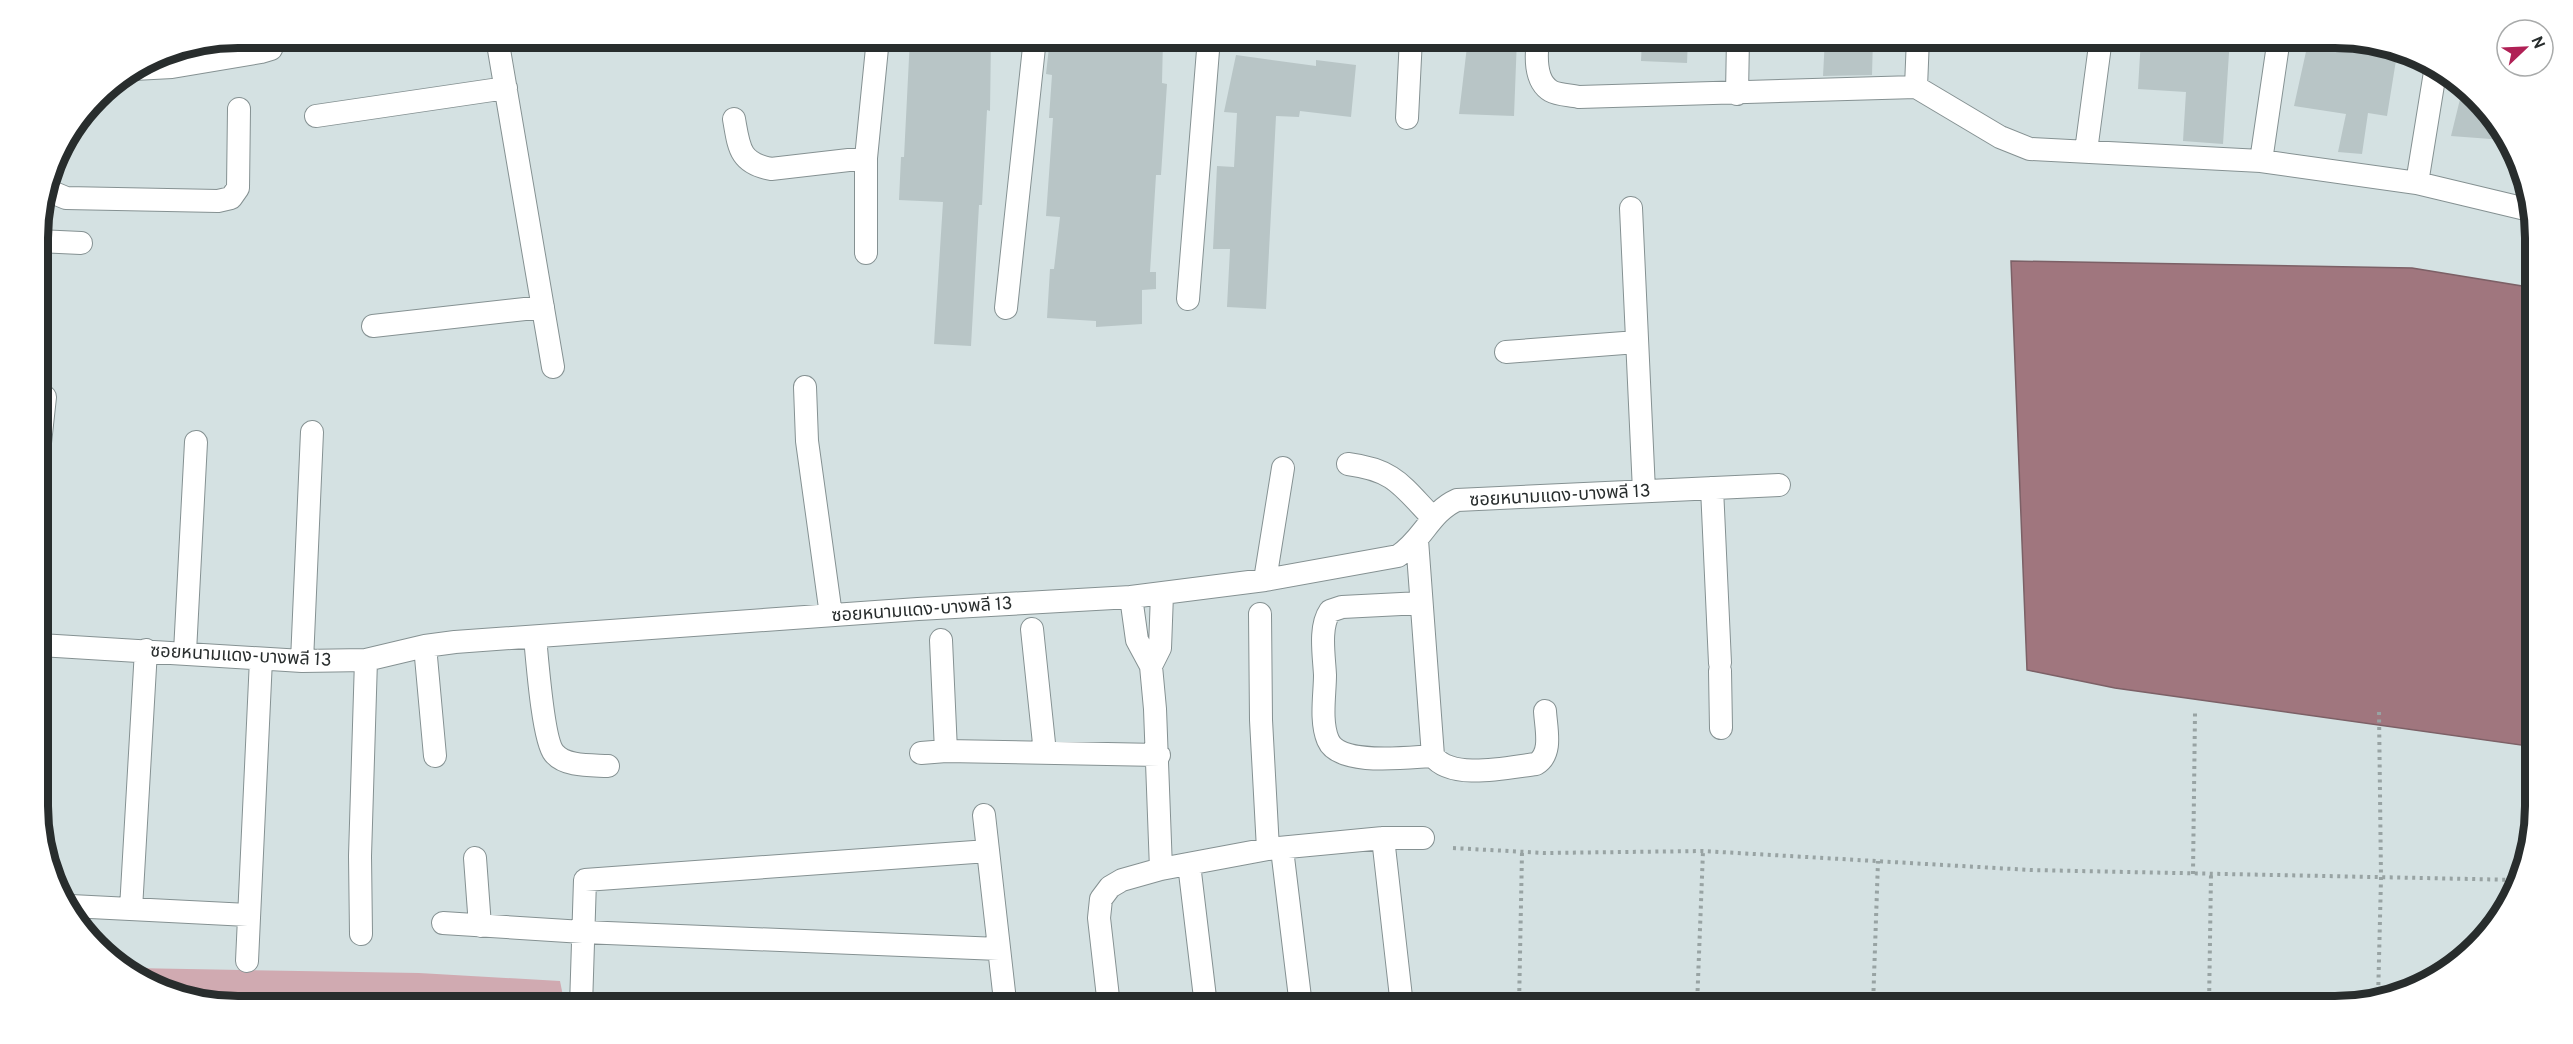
<svg xmlns="http://www.w3.org/2000/svg" width="2573" height="1044" font-family="Overpass,'Noto Sans Thai',sans-serif">
	<rect width="100%" height="100%" fill="#d4e1e2"/>
	<path fill="#d0aab1" d="M132 968 419 973 560 981 565 1006H238L173 996Z"/>
	<path fill="#a0767e" stroke="#7c6066" stroke-width="1.5" d="M2011 261 2412 268 2534 288 2535 747 2115 688 2027 670Z"/>
	<path fill="#b8c5c6" d="M910 38H991L990 111 987 110 982 205H979L971 346 934 344 943 202 899 200 901 157H904Z
		M1050 38 1163 39 1162 83 1167 84 1161 175H1156L1150 272H1156V289L1142 290V324L1096 327V321L1047 318 1050 269H1054L1060 217 1046 216 1053 118H1049L1052 75 1046 74Z
		M1468 38H1517L1514 116 1459 114Z
		M1642 38H1688L1687 63 1641 61Z
		M1825 38H1873L1872 75 1823 76Z
		M2141 38H2230L2223 144 2183 141 2186 92 2138 89Z
		M2309 38H2335L2398 48 2387 116 2368 113 2362 154 2338 152 2346 114 2294 106Z
		M1236 55 1316 66V60L1356 65 1351 117 1300 111 1299 117 1276 116 1266 309 1227 307 1230 249H1213L1217 166 1234 167 1237 113 1224 112Z
		M2463 87 2494 116 2504 140 2451 136Z"/>
	<g fill="none" stroke-linecap="round" stroke-linejoin="round">
		<g stroke="#859192" stroke-width="24">
			<path id="minor" d="M497 38 553 367
				M1377 38 1411 41
				M1538 38C1536 55 1534 81 1551 91 1558 95 1571 95 1579 97L1916 87 2000 137 2030 149 2261 161 2417 183 2534 211
				M134 69 172 67 261 52 271 49 276 38
				M1916 87 1918 38
				M1737 94 1738 38
				M316 116 506 88
				M1407 118 1411 38
				M734 119C739 147 739 163 771 169L866 158
				M2086 151 2101 38
				M2261 161 2279 38
				M2417 183 2436 66
				M47 190 66 198 218 201 231 198 238 188 239 109
				M1631 208 1644 491
				M38 241 81 243
				M866 253V158L878 38
				M1188 299 1209 38
				M1006 308 1035 38
				M373 326 543 307
				M1506 352 1637 342
				M805 387 807 441 831 615
				M39 452 45 397
				M1348 464C1395 470 1402 486 1433 518
				M1712 488 1720 663
				M1417 540 1433 756C1452 781 1509 767 1536 764 1553 754 1546 729 1545 711
				M1265 580 1283 468
				M1131 597 1137 640 1151 666 1155 709 1161 869
				M1421 603 1342 607 1330 611C1319 627 1324 655 1325 675 1325 694 1320 721 1328 740 1339 767 1409 757 1433 756
				M1260 614 1261 720 1268 849
				M1032 629 1045 753
				M535 637C537 657 543 740 554 753 565 767 592 765 608 766
				M941 640 946 751
				M40 645 302 661 366 660 425 646 455 642 918 609 1131 597 1265 580 1398 556C1423 540 1430 512 1457 500L1779 485
				M425 646 435 756
				M185 652 196 442
				M302 661 312 432
				M1151 666 1160 648 1162 594
				M1720 671 1721 728
				M921 753 946 751 1159 755
				M984 815 1005 1001
				M1383 838 1402 1006
				M1282 849 1301 1006
				M475 858 480 926
				M1189 864 1206 1006
				M71 906 248 915
				M131 909 146 650
				M443 923 583 932 999 949
				M361 934 360 856 366 660
				M247 961 261 659
				M581 1006 585 880 988 851
				M1109 1006 1099 918 1101 899 1110 887 1122 880 1161 869 1268 849 1383 838H1423"/>
		</g>
		<path stroke="#98a3a3" stroke-width="4" stroke-dasharray="3 4.5" stroke-linecap="butt" d="M1453 848 1545 853 1703 851 2030 870 2520 880
			M2193 874 2195 713
			M2378 1000 2381 878 2379 711
			M1519 1006 1522 852
			M1697 1006 1703 851
			M1873 1006 1878 861
			M2209 1006 2211 874"/>
		<use href="#minor" stroke="#fff" stroke-width="22"/>
	</g>
	<g text-anchor="middle" stroke-width="5" stroke-linejoin="round" paint-order="stroke">
		<g font-size="18" fill="#282d2d" stroke="#fff">
			<text transform="translate(1560 495) rotate(-3)" y="6">ซอยหนามแดง-บางพลี 13</text>
			<text transform="translate(922 609) rotate(-4)" y="6">ซอยหนามแดง-บางพลี 13</text>
			<text transform="translate(241 655) rotate(3)" y="6">ซอยหนามแดง-บางพลี 13</text>
		</g>
	</g>
	<path d="M0 0H2573V1044H0ZM238 48H2335A190 190 0 0 1 2525 238V806A190 190 0 0 1 2335 996H238A190 190 0 0 1 48 806V238A190 190 0 0 1 238 48Z" fill="#fff" fill-rule="evenodd"/>
	<path fill="none" stroke="#282d2d" stroke-width="8" d="M238 48H2335A190 190 0 0 1 2525 238V806A190 190 0 0 1 2335 996H238A190 190 0 0 1 48 806V238A190 190 0 0 1 238 48Z"/>
	<g transform="translate(2525 48) rotate(67)"><circle r="28" fill="#ffffff" stroke="#a9abab" stroke-width="1.5"/>
	<path d="M0-4.5L10 22L0 15L-10 22Z" fill="#b02055"/>
	<text y="-9" font-size="16" font-weight="bold" text-anchor="middle" fill="#282d2d">N</text>
	</g>
</svg>
